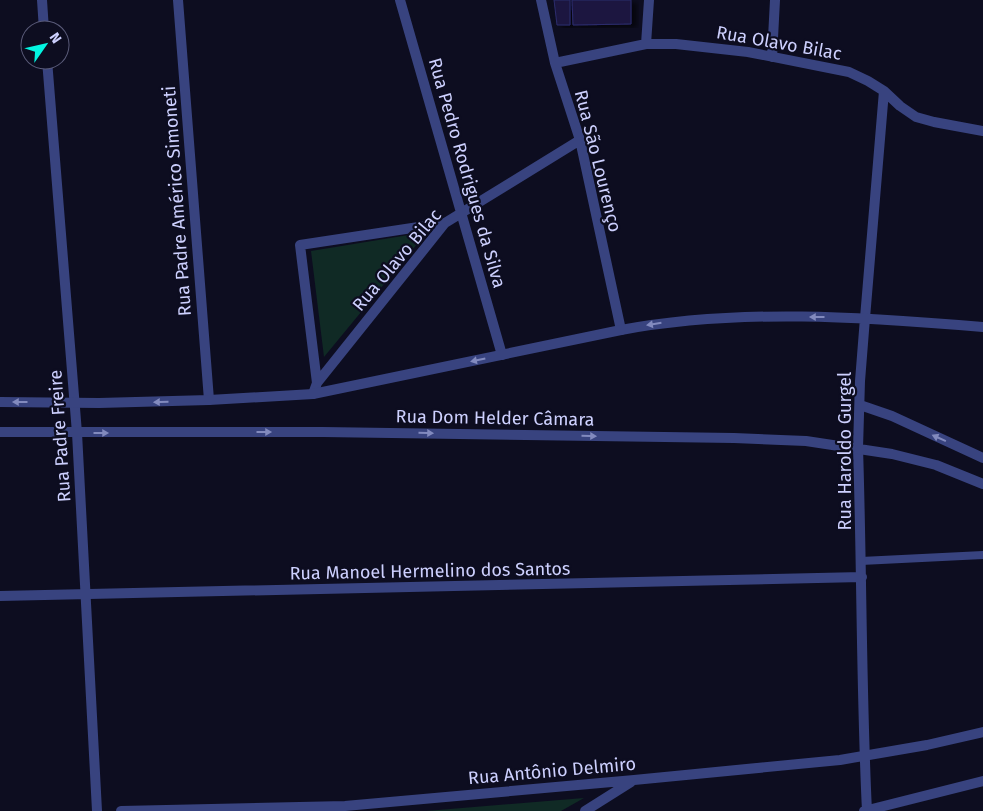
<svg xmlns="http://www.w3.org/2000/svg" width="983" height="811" font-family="'Fira Sans',sans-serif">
	<defs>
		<filter id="shadow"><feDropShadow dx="5.5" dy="3" stdDeviation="2.5" flood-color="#0009"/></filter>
	</defs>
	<rect width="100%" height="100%" fill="#0d0d20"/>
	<path fill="#102a25" d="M427 232 324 357 311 251Z
		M584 798 561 811H426Z"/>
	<path fill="#1a1941" stroke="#2d2c6d" filter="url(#shadow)" d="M554 0H570V25H557Z
		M572 0H631V24L573 25Z"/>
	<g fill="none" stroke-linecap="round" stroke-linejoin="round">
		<path stroke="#38437f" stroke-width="8" d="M861 561 983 555"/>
		<path stroke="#38437f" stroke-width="10" d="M42 0 44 30
			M178 0 209 400
			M400 0 502 355
			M541 0 555 63 580 140 621 330
			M646 44 649 0
			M772 57 775 0
			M47 60 77 433 97 811
			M555 63 646 44H676L748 52 849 72 868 81 884 91 900 106 916 117 934 122 983 131
			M865 318 884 91
			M317 383 300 245 445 223
			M313 394 317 383 445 223 580 140
			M858 448C862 569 861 690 867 811
			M0 596 862 577
			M121 811 345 806 634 780 840 760 927 745 983 732
			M585 811 631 782
			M864 811 983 781"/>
		<path stroke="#38437f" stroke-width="10" d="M0 402 99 403 209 400 313 394 621 330C741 308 863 317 983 327
			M860 405 892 416 983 458
			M0 432H323L734 438 806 441 892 454 936 465 983 484
			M858 448 860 381 865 318"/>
	</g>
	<defs><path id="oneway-solid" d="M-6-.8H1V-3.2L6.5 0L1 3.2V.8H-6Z" transform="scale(1.25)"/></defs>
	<g fill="#828abe">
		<use href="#oneway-solid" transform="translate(817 317) rotate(180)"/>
		<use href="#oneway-solid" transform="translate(654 324) rotate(171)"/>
		<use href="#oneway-solid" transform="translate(478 360) rotate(168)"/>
		<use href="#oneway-solid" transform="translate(20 402) rotate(-180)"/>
		<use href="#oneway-solid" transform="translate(161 402) rotate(179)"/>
		<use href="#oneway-solid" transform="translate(264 432)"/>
		<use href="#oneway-solid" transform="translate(101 433)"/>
		<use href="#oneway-solid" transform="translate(426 433) rotate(1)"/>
		<use href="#oneway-solid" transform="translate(589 436) rotate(1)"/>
		<use href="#oneway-solid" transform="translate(939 438) rotate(-156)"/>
	</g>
	<g text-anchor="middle" stroke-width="4.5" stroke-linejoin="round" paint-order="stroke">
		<g font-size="18" fill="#cdd0fe" stroke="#0d0d20">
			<text transform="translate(779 43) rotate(10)" y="6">Rua Olavo Bilac</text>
			<text transform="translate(598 161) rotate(76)" y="6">Rua São Lourenço</text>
			<text transform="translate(467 173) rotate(74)" y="6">Rua Pedro Rodrigues da Silva</text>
			<text transform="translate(177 201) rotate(-94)" y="6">Rua Padre Américo Simoneti</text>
			<text transform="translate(397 260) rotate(-50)" y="6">Rua Olavo Bilac</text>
			<text transform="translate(495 418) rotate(1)" y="6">Rua Dom Helder Câmara</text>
			<text transform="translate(60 436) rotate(-94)" y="6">Rua Padre Freire</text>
			<text transform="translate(845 451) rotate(-90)" y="6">Rua Haroldo Gurgel</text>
			<text transform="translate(430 571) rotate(-1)" y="6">Rua Manoel Hermelino dos Santos</text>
			<text transform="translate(552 771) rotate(-5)" y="6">Rua Antônio Delmiro</text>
		</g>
	</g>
	<g transform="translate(45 45) rotate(56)"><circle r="24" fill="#0d0d20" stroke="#5a5b79"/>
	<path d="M0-4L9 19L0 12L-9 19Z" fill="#03f5e1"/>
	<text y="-8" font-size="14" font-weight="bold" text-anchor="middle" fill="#cdd0fe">N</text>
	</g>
</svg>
